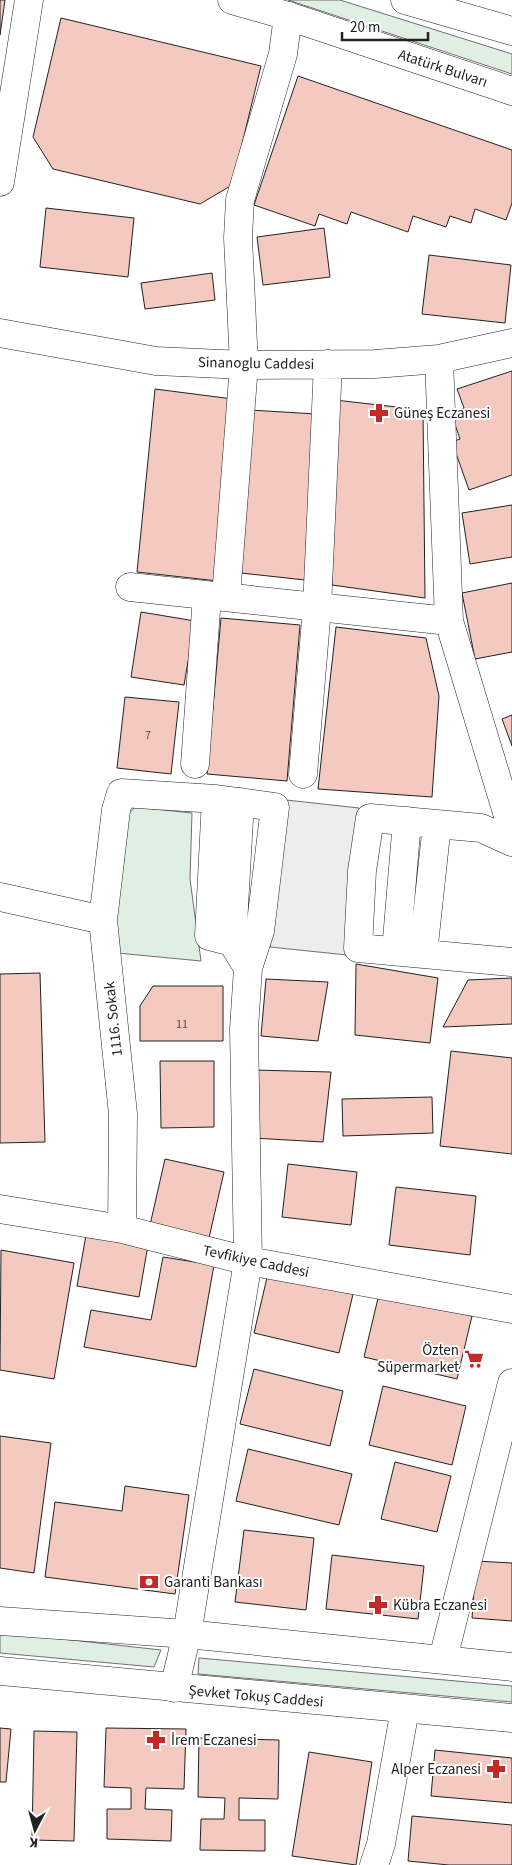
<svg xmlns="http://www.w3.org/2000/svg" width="512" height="1865" font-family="'Source Sans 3',sans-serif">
	<rect width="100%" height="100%" fill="#fff"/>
	<path fill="#e0efe3" stroke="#6f6f6f" d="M288 0H340L512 54V74Z
		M135 807 192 813 190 879 201 961 117 953 111 922 125 818Z
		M0 1632 161 1650 154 1667 0 1653Z
		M199 1658 512 1686V1702L198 1674Z"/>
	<path fill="#ededed" stroke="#6f6f6f" d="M286 800 359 808 347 955 270 947Z"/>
	<path fill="#f3c9c0" stroke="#222" d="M0 0H5L0 35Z
		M61 18 261 66 232 185 200 204 53 169 33 137Z
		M298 76 512 150V203L506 220 475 209 471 223 450 216 446 227 413 216 408 232 351 212 347 224 319 214 315 226 254 205Z
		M46 208 134 218 128 277 40 267Z
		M324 228 330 277 263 285 257 237Z
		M429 255 511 265 505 323 422 314Z
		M212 273 215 300 145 309 141 283Z
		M512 371V475L469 490 452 442 460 439 451 413 464 408 457 389Z
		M155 389 233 399 218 581 137 572Z
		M335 400 423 410 425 598 332 585Z
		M250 410 316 414 305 580 232 572Z
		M512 505V557L470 564 462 513Z
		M512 583V652L475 659 462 593Z
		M141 612 195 621 184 685 131 677Z
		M221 618 300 625 287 781 207 774Z
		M336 627 426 638 439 696 432 797 318 789Z
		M125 697 179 702 171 774 117 768Z
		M512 715V746L502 719Z
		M356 964 438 978 430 1043 355 1035Z
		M40 973 45 1142 0 1143V974Z
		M512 978V1024L443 1027 468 980Z
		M266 979 328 982 318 1041 261 1036Z
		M153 986H223V1041H140V1006Z
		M451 1051 512 1058V1154L440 1146Z
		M160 1061H214V1127L161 1128Z
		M252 1070 331 1072 323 1142 252 1138Z
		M432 1097 433 1133 343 1136 342 1099Z
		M165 1159 224 1172 209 1238 150 1225Z
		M288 1164 357 1172 351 1225 282 1217Z
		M396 1187 476 1196 470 1255 389 1245Z
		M86 1235 148 1245 139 1297 77 1286Z
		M1 1250 74 1263 54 1379 0 1370Z
		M163 1257 214 1265 196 1367 84 1347 91 1310 151 1320Z
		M269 1269 354 1290 339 1353 254 1333Z
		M379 1294 472 1316 457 1379 364 1357Z
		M254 1369 343 1391 330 1446 240 1424Z
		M383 1386 466 1406 452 1465 369 1445Z
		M0 1436 51 1443 34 1573 0 1568Z
		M248 1449 352 1474 339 1525 236 1501Z
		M395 1462 451 1476 437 1532 381 1519Z
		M125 1486 189 1495 175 1594 45 1577 55 1502 122 1511Z
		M244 1530 314 1538 306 1610 235 1602Z
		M332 1555 424 1566 418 1619 326 1609Z
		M476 1561 512 1563V1621L472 1618Z
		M0 1728 11 1729 6 1782H0Z
		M106 1728 186 1729 184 1789 146 1788 145 1809 172 1810 171 1841 107 1839V1809H131V1788L104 1787Z
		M34 1731 77 1732 74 1841 32 1840Z
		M199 1738 279 1740 278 1799 239 1798V1820H265V1851L200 1850 201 1819H224L225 1798 198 1797Z
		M435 1750 512 1758V1803L431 1796Z
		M309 1752 372 1762 356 1865 292 1856Z
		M412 1816 512 1825V1865H449L408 1861Z"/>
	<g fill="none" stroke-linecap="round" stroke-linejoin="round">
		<g stroke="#222" stroke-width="29">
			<path id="minor" d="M0 182 29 0
				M0 333 156 361 244 365 375 364 439 359 512 343
				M130 587 449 621 439 359
				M226 597 244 365 238 238 240 200 283 54 288 16
				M449 621 512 829
				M195 764 207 596
				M303 774 317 608 328 364
				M216 799 209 936 232 942
				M240 802 232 942 248 968
				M512 842 481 828 370 818 362 871 358 948 512 962
				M0 897 103 920
				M396 951 407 821
				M423 954 437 824
				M0 1209 122 1229 248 1261 512 1309
				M122 1229 123 1114 103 920 116 810 121 793 216 799 275 807 260 931 248 968 244 1029 248 1261 187 1634 174 1688
				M443 1659 512 1383
				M374 1865 381 1844 405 1709"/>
		</g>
		<g stroke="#222" stroke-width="29">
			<path id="major" d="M232 0 288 16 512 91
				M405 0 512 31
				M0 1621 187 1634 512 1667
				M0 1671 512 1718"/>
		</g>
		<use href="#minor" stroke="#fff" stroke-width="28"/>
		<use href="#major" stroke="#fff" stroke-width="28"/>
	</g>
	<defs>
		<g id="pharmacy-bare" transform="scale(1.5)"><path d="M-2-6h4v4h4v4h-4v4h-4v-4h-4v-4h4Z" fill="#c62828" stroke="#fff" stroke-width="2.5" paint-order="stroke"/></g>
		<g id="supermarket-bare" transform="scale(1.5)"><path d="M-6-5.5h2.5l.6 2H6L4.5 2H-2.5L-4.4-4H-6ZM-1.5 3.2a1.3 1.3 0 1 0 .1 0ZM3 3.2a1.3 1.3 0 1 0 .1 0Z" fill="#c62828" stroke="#fff" stroke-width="2.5" paint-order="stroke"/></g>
		<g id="bank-bare" transform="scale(1.5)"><path d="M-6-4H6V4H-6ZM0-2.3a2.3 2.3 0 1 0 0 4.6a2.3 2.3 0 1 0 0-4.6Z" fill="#c62828" stroke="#fff" stroke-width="2.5" paint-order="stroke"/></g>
	</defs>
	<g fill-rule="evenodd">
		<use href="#pharmacy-bare" x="379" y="413"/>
		<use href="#supermarket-bare" x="474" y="1359"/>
		<use href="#bank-bare" x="149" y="1582"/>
		<use href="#pharmacy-bare" x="378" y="1605"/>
		<use href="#pharmacy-bare" x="156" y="1740"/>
		<use href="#pharmacy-bare" x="496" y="1769"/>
	</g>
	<g text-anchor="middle" stroke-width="4" stroke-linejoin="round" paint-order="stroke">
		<g font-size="12" fill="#564c4a">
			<text x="148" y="739">7</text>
			<text x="182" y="1028">11</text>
		</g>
		<g font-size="15" fill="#222" stroke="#fff">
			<text transform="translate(443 68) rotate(18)" y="5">Atatürk Bulvarı</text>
			<text transform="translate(256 363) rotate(1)" y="5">Sinanoglu Caddesi</text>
			<text transform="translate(113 1019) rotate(-96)" y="5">1116. Sokak</text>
			<text transform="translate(256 1261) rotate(12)" y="5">Tevfikiye Caddesi</text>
			<text transform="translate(256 1696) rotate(5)" y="5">Şevket Tokuş Caddesi</text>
		</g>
		<g font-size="15" fill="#222" stroke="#fff" text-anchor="start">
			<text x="394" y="418">Güneş Eczanesi</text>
			<text x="459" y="1355" text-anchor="end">Özten<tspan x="459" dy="17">Süpermarket</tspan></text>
			<text x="164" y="1587">Garanti Bankası</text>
			<text x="393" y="1610">Kübra Eczanesi</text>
			<text x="171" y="1745">İrem Eczanesi</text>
			<text x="481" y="1774" text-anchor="end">Alper Eczanesi</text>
		</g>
	</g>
	<g transform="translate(35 1830) rotate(186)" stroke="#ffffff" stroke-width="4" paint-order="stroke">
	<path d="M0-4L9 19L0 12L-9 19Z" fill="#222222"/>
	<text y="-8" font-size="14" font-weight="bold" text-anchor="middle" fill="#222222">K</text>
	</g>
	<path d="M342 32v8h86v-8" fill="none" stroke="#222222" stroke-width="2.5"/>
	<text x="350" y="32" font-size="15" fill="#222222" stroke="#ffffff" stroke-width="4" paint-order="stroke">20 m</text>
</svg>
